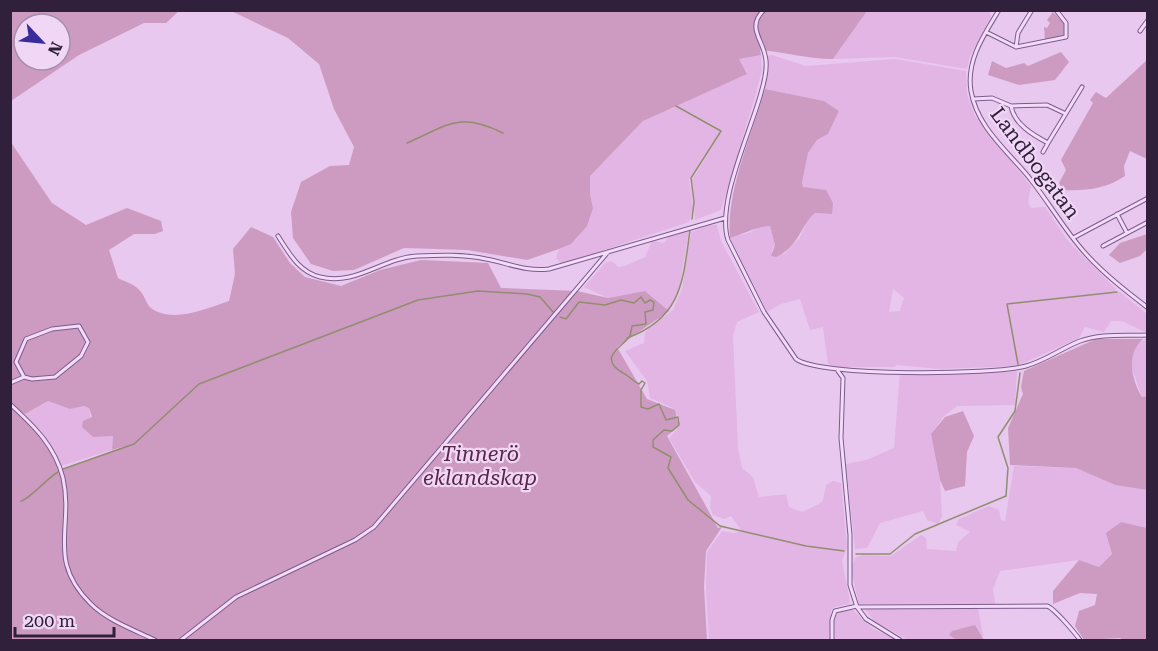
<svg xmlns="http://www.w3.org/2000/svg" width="1158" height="651" font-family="'Roboto Serif',serif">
	<rect width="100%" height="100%" fill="#e8c8ef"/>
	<path fill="#e2b5e5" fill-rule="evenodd" d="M867 11H989L991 17 970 56 967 69 895 57 833 59Z
		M761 55 762 70 755 97 721 210 695 220 692 180 722 130 676 105 747 74 739 59Z
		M772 55 806 66 895 59 966 71 967 94 975 116 1031 186 1028 202 1031 208 1045 207 1068 241 1116 289 1115 292H1120L1147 314V333L1122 321H1111L1104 332 1085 327 1079 338 1017 366 939 369 897 365 894 367H839L828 364 823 327 810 330 800 299 781 304 767 312 730 238 751 232 759 226 770 225 775 245 771 251 784 254 799 239 809 218 815 213 831 214 803 187 802 183 808 153 817 140 828 134 839 111 824 101 765 89 768 56ZM893 289 904 298 900 311 889 312Z
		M674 106 720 131 689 179 693 208 689 222 562 264 556 258 559 249 571 244 593 208 590 194V176L643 121Z
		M709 225H717L721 241 759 312 737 322 733 336 738 448 742 468 753 477 759 497 786 494 789 507 802 512 819 504 823 500 826 485 833 481 841 483 847 547 842 561 850 601 849 604 834 607 831 611 830 640H709L706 588 707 552 722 531 734 533 742 531 731 516 724 519 713 515 710 508 711 496 695 482 669 438 677 429 679 417 671 407 650 398 647 381 625 351 644 343 645 332 673 310 682 289 691 232Z
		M689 230 679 289 669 311 645 291 608 298 584 287 605 263 612 261 618 267 625 266 645 257 652 241 664 243 668 237Z
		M1147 338V396L1142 397 1130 363 1137 344Z
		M1017 371 1015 405 957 406 944 416 931 434 940 480 942 517 938 524 927 520 923 511 880 523 867 548 855 549 846 464 866 460 894 448 900 373Z
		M48 401 70 409 84 406 89 408 93 437 113 435 112 450 61 466 43 433 25 414Z
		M1014 466 1076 468 1115 485 1147 490V528L1121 522 1107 533 1112 554 1099 567 1079 560 1000 571 993 589 995 604H859L851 569 855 558 863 555 891 556 921 535 926 538 927 549 956 551 958 542 970 532 956 525 959 519 989 506 999 510 1001 520 1005 521Z
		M865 609H978L984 640 983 636 950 635 957 640H908L874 621Z
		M844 610H853L872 628 896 640H835L834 621 837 613Z"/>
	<path fill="#cd9bc2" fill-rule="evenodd" d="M11 10H179V11L166 23H144L79 55 11 101ZM24 24H60V60H24Z
		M231 11H867L833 59C808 59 785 52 760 50L761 55 739 59 747 74 643 121 590 176V194L593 208 587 226 571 244 559 249 527 260 467 250 404 248 354 270 333 271 311 264 293 238 291 212 301 182 330 166 349 165 354 147 334 109 319 64 288 38Z
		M1053 12 1064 23V35L1045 40 1044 27 1047 28 1050 23 1047 20Z
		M1061 52 1069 62 1055 80 1019 85 988 75 992 61 1006 68 1024 63 1028 66Z
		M1147 60V159L1130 151 1124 166 1125 176C1106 189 1085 191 1063 190L1059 183 1066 170 1061 160 1093 103 1090 100 1096 92 1106 98Z
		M765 89 824 101 839 111 828 134 817 140 808 153 802 183 803 187 826 190 833 203 832 214 815 213C799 227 800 246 776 257L771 256 775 245 770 226C757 226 744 234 730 238 726 190 752 135 765 89Z
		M10 141 52 203 86 225 127 208 161 221 163 231 155 234H134L109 250 118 278C127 283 134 283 141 292 145 297 147 305 151 308 172 324 208 308 229 301L235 274 233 249 251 227 273 237 290 263 305 277 341 286 380 270 421 260 488 263 501 288 577 291 608 298 645 291 669 311 617 347 647 399 675 410 679 426 667 436 718 528 722 527 706 551 704 587 707 640H11V409L13 406 42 435 60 470 125 446 112 450 113 436 93 437 82 427 83 421 92 417 89 408 84 406 70 409 48 401 25 414 11 404Z
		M1147 234V249L1140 256 1120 263 1109 255 1120 243Z
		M1096 339H1143C1126 354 1131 379 1142 397L1147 396V490L1115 485 1076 468 1010 465 1008 428 1023 394 1021 387 1024 371Z
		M963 411 974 436 967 452 965 486 945 491 940 480 931 434 945 417Z
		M1121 522 1147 528V640H1120L1121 638 1084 640 1075 626 1079 611 1095 605 1097 594 1080 593 1053 604V591L1079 560 1099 567 1112 554 1106 533Z
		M975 625 984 640H957L949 635 952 631Z"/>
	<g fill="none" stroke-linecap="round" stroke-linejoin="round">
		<path stroke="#928d6f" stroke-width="1.5" d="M676 106 721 131 691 178 694 202 692 219
			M407 143C449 125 458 111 503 133
			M560 317 566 319 579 302 605 305 621 300 634 303 641 297 645 303 650 300 654 302 653 310 645 312 646 324 632 326C632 327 630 335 630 336 624 346 596 357 623 373 630 376 632 381 639 384L642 381 645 383 641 390V407L648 409 659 404 666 420 678 417 679 425 672 431 664 430 653 440V447L671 457 668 468 688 500 720 526 806 546 844 551
			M627 338C682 318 683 281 690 230
			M1018 364 1007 304 1117 292
			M63 469 134 444 199 384 418 300 478 291 527 294 540 297 554 313
			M21 501C31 498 46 479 58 472
			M856 554H890L915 534 1006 496 1008 468 998 437 1015 411 1020 373"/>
		<g stroke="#7b5c8b" stroke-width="5">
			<path id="minor" d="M764 10C745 28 765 41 766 61 767 71 764 83 761 93 751 131 716 203 728 240L764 312 796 359C820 377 994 375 1026 366 1045 361 1062 348 1080 341 1101 333 1125 336 1148 335
				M999 10C984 35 966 60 971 91 977 128 1009 152 1031 180 1050 204 1065 231 1086 254 1104 274 1126 291 1148 308
				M1140 31 1148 20
				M986 32 1016 47 1066 37V23L1056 10
				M1016 47 1018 33 1032 10
				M973 99 992 98 1011 106C1014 124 1033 135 1048 143L1082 87
				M1011 106 1047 105 1064 113
				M1043 152 1048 143
				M1117 214 1127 233
				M278 236C289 253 299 272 320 277 356 286 382 258 417 256 439 255 464 254 486 259 508 263 526 272 549 269L725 218
				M1073 238 1148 198
				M1103 246 1148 222
				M838 371 843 378 841 438 850 535V585L857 607 866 619 900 640
				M10 383 24 377 32 379 55 377 81 356 88 342 79 326 52 329 26 339 16 362 24 377
				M10 404C34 426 55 446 63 478 74 528 46 560 91 604 107 620 134 630 155 640
				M857 607 1047 606C1054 608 1075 633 1080 640
				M181 640 236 597 355 540 374 527 608 252
				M832 640V620L835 611 857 606"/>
		</g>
		<use href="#minor" stroke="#f4dbf9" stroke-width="3"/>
	</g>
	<g text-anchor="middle" stroke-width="4.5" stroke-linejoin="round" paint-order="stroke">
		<g font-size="21" fill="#30203b" stroke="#f1d7f6">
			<text transform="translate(1035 163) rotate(53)" y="7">Landbogatan</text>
		</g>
		<g font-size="21" font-style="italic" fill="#582746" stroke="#f1d7f6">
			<text x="480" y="461">Tinnerö<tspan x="480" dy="24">eklandskap</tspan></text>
		</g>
	</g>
	<rect width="1158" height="651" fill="none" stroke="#30203b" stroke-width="24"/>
	<g transform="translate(42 42) rotate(116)"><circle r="28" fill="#f1d7f6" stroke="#a48eab" stroke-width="1.5"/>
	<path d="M0-4.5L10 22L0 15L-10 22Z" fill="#382c9a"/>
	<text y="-9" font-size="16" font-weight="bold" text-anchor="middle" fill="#30203b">N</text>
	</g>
	<path d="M15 627v9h99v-9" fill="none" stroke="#30203b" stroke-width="3"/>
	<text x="24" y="627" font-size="18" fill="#30203b" stroke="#f1d7f6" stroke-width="4.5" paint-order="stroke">200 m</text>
</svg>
